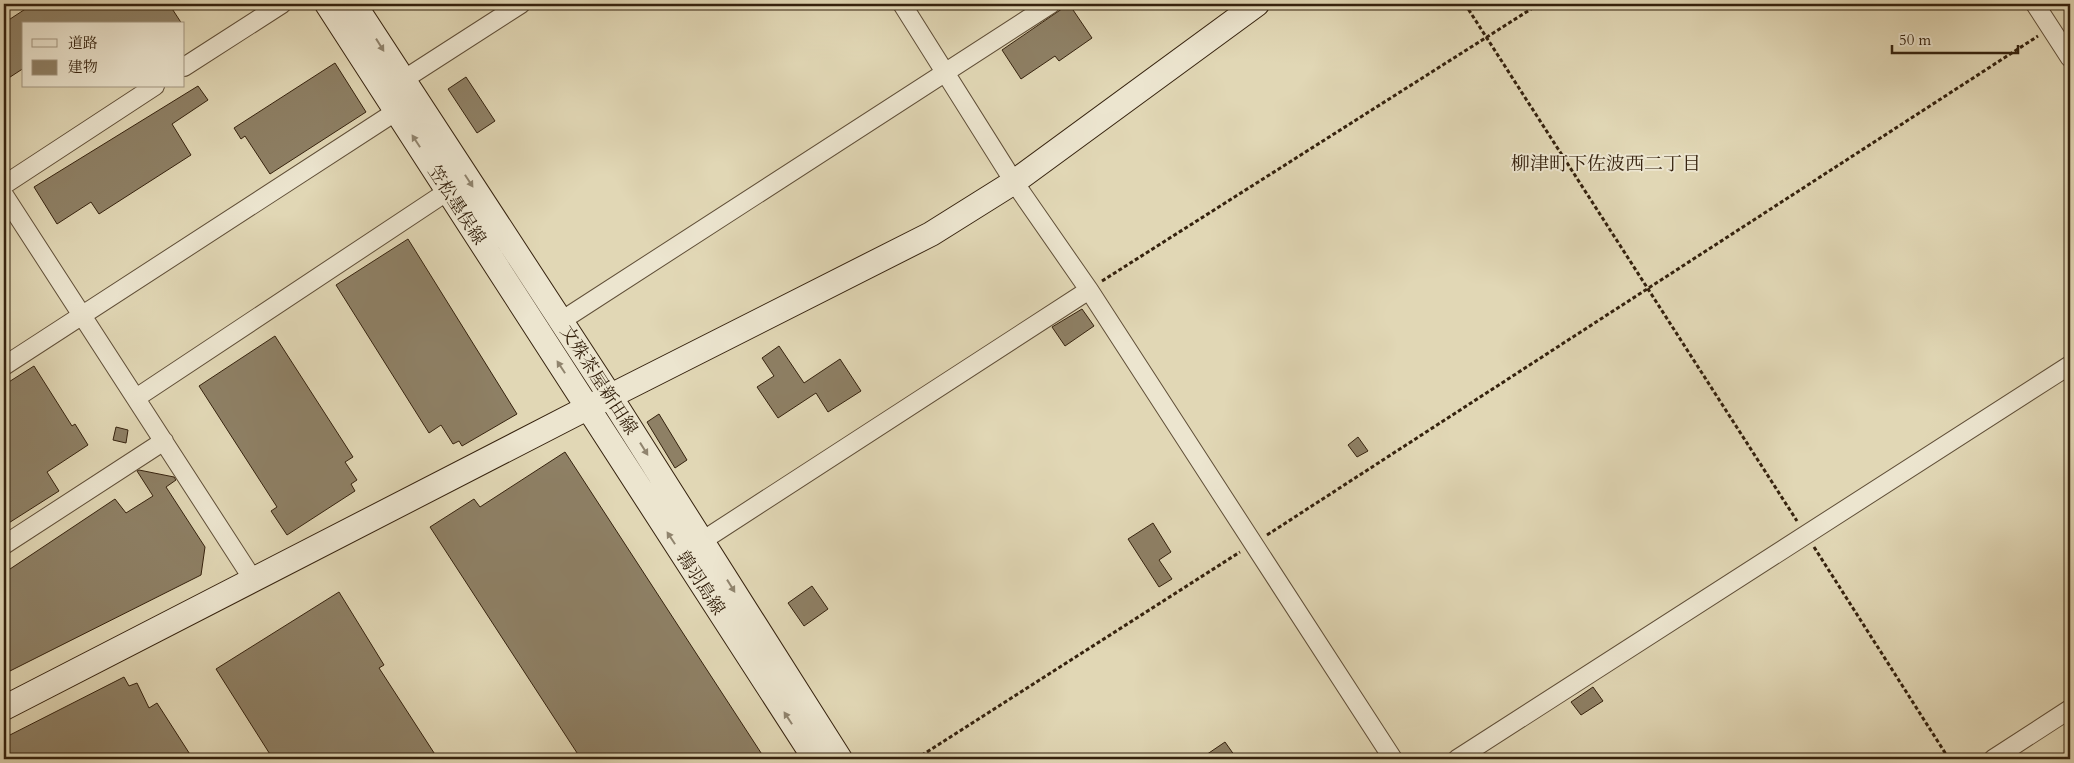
<svg xmlns="http://www.w3.org/2000/svg" width="2074" height="763" font-family="Cardo,'Noto Serif JP',serif">
	<rect width="100%" height="100%" fill="#e1d7b5"/>
	<filter id="stains"><feTurbulence type="fractalNoise" baseFrequency=".004" numOctaves="4"/><feColorMatrix values="0 0 0 0 .2 0 0 0 0 .09 0 0 0 0 .02 0 0 0 .5 -.17"/></filter>
	<radialGradient id="worn" r=".72"><stop offset=".6" stop-color="#630" stop-opacity="0"/><stop offset="1" stop-color="#630" stop-opacity=".3"/></radialGradient>
	<path fill="#8e8065" stroke="#35220e" d="M33 4H169L182 24H24V68L4 81V23Z
		M1069 4 1092 38 1059 61 1055 56 1021 79 1002 50Z
		M335 63 366 112 270 174 245 136 241 139 234 128Z
		M466 77 495 121 477 133 448 89Z
		M198 86 208 100 172 124 191 155 99 214 91 202 57 224 34 187Z
		M408 239 517 414 462 446 459 441 453 444 441 425 429 433 336 285Z
		M1082 309 1094 326 1065 346 1052 327Z
		M275 336 353 457 345 462 357 480 351 484 355 491 287 535 271 511 277 507 199 386Z
		M779 346 804 383 840 359 861 391 828 412 816 393 778 418 757 387 774 376 762 358Z
		M34 366 72 426 75 424 88 445 47 472 59 491 4 526V385Z
		M659 414 687 460 675 468 647 422Z
		M116 427 128 430 126 443 113 440Z
		M1358 437 1368 451 1357 457 1348 445Z
		M565 452 765 759H581L430 527 474 499 480 507Z
		M139 470 174 477 176 480 166 487 205 547 201 575 4 674V573L115 499 126 513 153 496 137 471Z
		M1153 523 1171 552 1159 560 1172 579 1159 587 1128 539Z
		M812 586 828 609 804 626 788 603Z
		M339 592 384 665 379 668 438 759H273L216 669Z
		M124 677 129 686 137 683 149 708 157 703 193 759H4V738Z
		M1593 687 1603 701 1581 715 1571 702Z
		M1225 742 1237 759H1200Z"/>
	<g fill="none" stroke-linecap="round" stroke-linejoin="round">
		<g stroke="#604f38" stroke-width="20">
			<path id="street" d="M902 4 1014 182 1089 290 1393 759
				M2035 4 2070 58
				M184 67 282 4
				M403 80 521 4
				M4 185 155 86
				M4 195 254 581
				M561 321 1051 4
				M4 366 389 116
				M136 398 448 191
				M702 541 1089 290
				M4 545 164 441
				M1457 759 2070 365
				M1993 759 2070 709"/>
		</g>
		<g stroke="#35220e" stroke-width="26">
			<path id="secondary" d="M327 4 815 759
				M354 4 610 396 840 759
				M4 708 587 408 931 234 1014 182 1257 4"/>
		</g>
		<path stroke="#35220e" stroke-width="3" stroke-dasharray="4 2.5" stroke-linecap="butt" d="M1465 4 1797 521
			M1102 281 1539 4
			M1267 535 2038 36
			M1814 547 1949 759
			M916 759 1240 552"/>
		<use href="#street" stroke="#ece5cf" stroke-width="18"/>
		<use href="#secondary" stroke="#ece5cf" stroke-width="24"/>
	</g>
	<defs><path id="oneway-solid" d="M-6-.8H1V-3.2L6.5 0L1 3.2V.8H-6Z" transform="scale(1.25)"/></defs>
	<g fill="#90846e">
		<use href="#oneway-solid" transform="translate(380 45) rotate(58)"/>
		<use href="#oneway-solid" transform="translate(416 141) rotate(-123)"/>
		<use href="#oneway-solid" transform="translate(469 181) rotate(57)"/>
		<use href="#oneway-solid" transform="translate(561 367) rotate(-123)"/>
		<use href="#oneway-solid" transform="translate(644 449) rotate(58)"/>
		<use href="#oneway-solid" transform="translate(671 538) rotate(-123)"/>
		<use href="#oneway-solid" transform="translate(731 586) rotate(58)"/>
		<use href="#oneway-solid" transform="translate(788 718) rotate(-123)"/>
	</g>
	<g text-anchor="middle" stroke-width="4" stroke-linejoin="round" paint-order="stroke">
		<g font-size="18" fill="#35220e" stroke="#ece5cf">
			<text transform="translate(457 205) rotate(57)" y="6">笠松墨俣線</text>
			<text transform="translate(599 380) rotate(57)" y="6">文殊茶屋新田線</text>
			<text transform="translate(701 583) rotate(57)" y="6">鶉羽島線</text>
		</g>
		<g font-size="19" fill="#35220e" stroke="#ece5cf">
			<text x="1606" y="170">柳津町下佐波西二丁目</text>
		</g>
	</g>
	<rect width="2074" height="763" fill="none" stroke="#e1d7b5" stroke-width="20"/>
	<rect x="5" y="5" width="2064" height="753" fill="none" stroke="#35220e" stroke-width="2.5"/>
	<rect x="10" y="10" width="2054" height="743" fill="none" stroke="#35220e"/>
	<rect x="22" y="22" width="162" height="65" fill="#ece5cf" stroke="#a39782"/>
	<rect x="32" y="39" width="25" height="8" fill="#ece5cf" stroke="#a39782"/>
	<text x="68" y="48" font-size="15" fill="#35220e">道路</text>
	<rect x="32" y="60" width="25" height="15" fill="#8e8065" stroke="#a39782"/>
	<text x="68" y="72" font-size="15" fill="#35220e">建物</text>
	<path d="M1892 45v8h126v-8" fill="none" stroke="#35220e" stroke-width="2.5"/>
	<text x="1899" y="45" font-size="15" fill="#35220e" stroke="#ece5cf" stroke-width="4" paint-order="stroke">50 m</text>
	<rect width="100%" height="100%" filter="url(#stains)"/>
	<rect width="100%" height="100%" fill="url(#worn)"/>
</svg>
